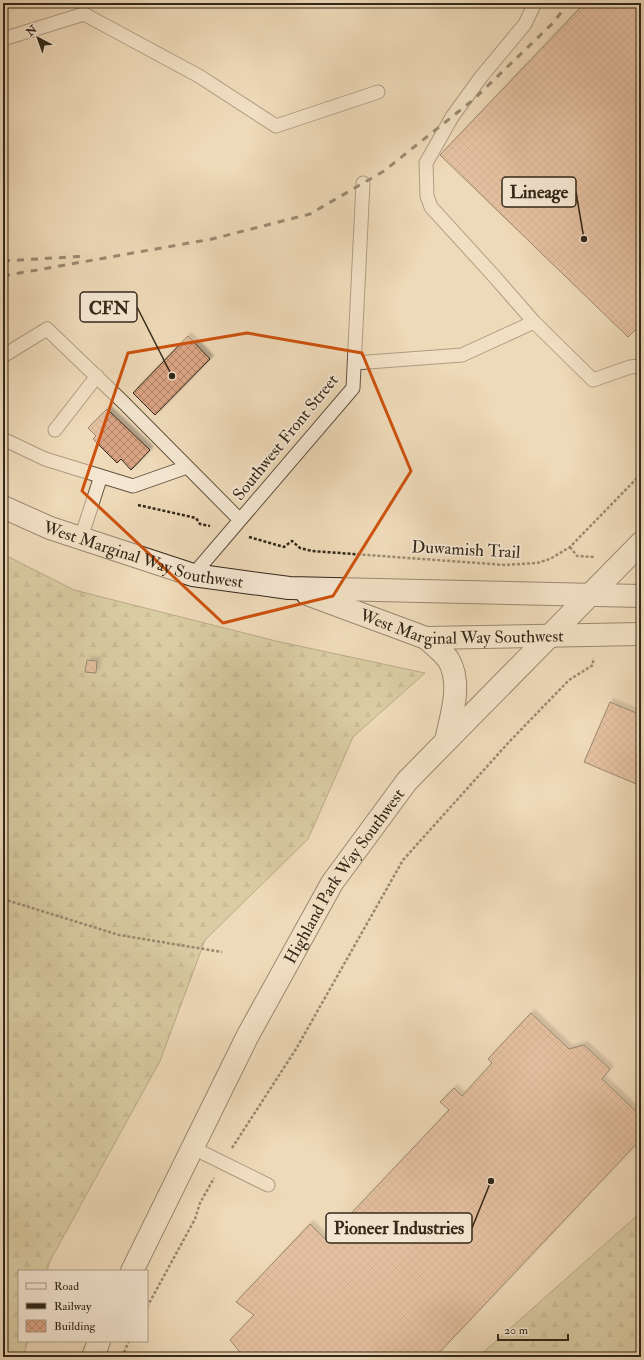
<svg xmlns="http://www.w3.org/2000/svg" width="644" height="1360" font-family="'IM FELL Double Pica',serif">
	<defs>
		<pattern id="forest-firs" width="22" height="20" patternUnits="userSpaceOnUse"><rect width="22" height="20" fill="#c1bc89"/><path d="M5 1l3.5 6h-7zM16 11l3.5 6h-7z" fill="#9d996f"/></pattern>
		<pattern id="building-cross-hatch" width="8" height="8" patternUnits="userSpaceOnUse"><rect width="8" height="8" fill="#daa383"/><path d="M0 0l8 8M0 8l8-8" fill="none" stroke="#b1856a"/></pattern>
		<filter id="shadow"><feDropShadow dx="3.5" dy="-3.5" stdDeviation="1" flood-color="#0004"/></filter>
	</defs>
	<rect width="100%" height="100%" fill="#eed9b8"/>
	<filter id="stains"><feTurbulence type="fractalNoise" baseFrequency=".005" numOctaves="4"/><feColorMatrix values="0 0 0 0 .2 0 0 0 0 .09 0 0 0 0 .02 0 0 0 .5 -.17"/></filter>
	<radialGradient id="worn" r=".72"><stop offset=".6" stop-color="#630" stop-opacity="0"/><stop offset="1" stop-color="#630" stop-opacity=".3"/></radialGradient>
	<path fill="url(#forest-firs)" stroke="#7a7251" d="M3 554 74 590 276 641 425 673 353 737 308 839 205 940 160 1061 50 1261 47 1271H19V1341H28L23 1357H3Z
		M641 1212V1357H478Z"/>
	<path fill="url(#building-cross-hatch)" stroke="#332819" filter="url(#shadow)" d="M570 3H641V324L628 337 440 155 580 8 571 6Z
		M188 336 210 359 155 415 133 393Z
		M107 409 150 450 131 470 121 459 117 463 93 439 96 436 88 428Z
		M87 660 97 661 96 673 85 672Z
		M610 702 641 715V786L584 762Z
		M531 1013 569 1049 584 1045 610 1069 602 1079 641 1116V1139L435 1357H244L230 1340 254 1315 236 1302 310 1224 326 1240 449 1110 440 1102 454 1088 462 1096 492 1063 488 1059Z"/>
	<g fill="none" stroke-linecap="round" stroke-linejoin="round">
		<g stroke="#625441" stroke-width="15">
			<path id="lane" d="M535 3 525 24 481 77 452 117 426 163 427 196 431 207 493 275 534 322 593 380 630 367 641 366
				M3 39 84 14 199 76 276 126 378 92
				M3 356 47 329 124 403 240 520
				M355 363 462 355 534 322
				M55 430 97 376
				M3 439 45 459 133 486 187 467
				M81 538 101 476
				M193 575 353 388 363 183
				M193 1148 268 1185"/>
		</g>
		<g stroke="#332819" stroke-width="24">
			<g id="secondary">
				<path id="s1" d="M3 507 50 528 193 575 289 588 641 596"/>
				<path id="s2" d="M307 594 426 638 641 634"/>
				<path d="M426 638C433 644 442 651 448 659 463 683 451 716 446 741"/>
				<path id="s3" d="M132 1271 247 1037 332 883 407 781 641 543"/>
				<path d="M93 1357 99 1341"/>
			</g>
		</g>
		<path stroke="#332819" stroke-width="2.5" stroke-dasharray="3 2" stroke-linecap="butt" d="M138 505 196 518 200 524 210 526
			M249 537 284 547 292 541 300 548 312 551 505 565 537 563 550 559 570 547 641 474
			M570 547 577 556 595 557
			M3 899 119 935 222 952
			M232 1148 296 1049 403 860 509 742 569 680 593 665V658
			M147 1307 195 1219 200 1203 214 1178
			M122 1357 129 1341"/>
		<use href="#lane" stroke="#f4e6d1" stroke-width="13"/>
		<use href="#secondary" stroke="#f4e6d1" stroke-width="22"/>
		<path stroke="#332819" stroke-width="3" stroke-dasharray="7 7" stroke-linecap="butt" d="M3 261 87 256
			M3 276 212 239 310 214 384 171 473 100 554 22 568 3"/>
	</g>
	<path d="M0 0H644V1360H0ZM247 333 362 353 411 471 333 596 223 623 82 491 128 353Z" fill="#eed9b8" fill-opacity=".55" fill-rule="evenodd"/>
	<path fill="none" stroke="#cd520e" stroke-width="3" stroke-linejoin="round" d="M247 333 362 353 411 471 333 596 223 623 82 491 128 353Z"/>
	<g text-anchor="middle" stroke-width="4" stroke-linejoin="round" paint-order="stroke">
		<g font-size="17" fill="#332819" stroke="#f4e6d1">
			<text transform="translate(285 437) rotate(-51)" y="6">Southwest Front Street</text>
			<text transform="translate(466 549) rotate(3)" y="6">Duwamish Trail</text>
			<text dy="6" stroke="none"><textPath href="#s1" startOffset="149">West Marginal Way Southwest</textPath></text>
			<text dy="6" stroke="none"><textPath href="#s2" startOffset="161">West Marginal Way Southwest</textPath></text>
			<text dy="6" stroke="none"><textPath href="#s3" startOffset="449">Highland Park Way Southwest</textPath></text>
		</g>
	</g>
	<path fill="none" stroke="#332819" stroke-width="1.5" d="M584 239L576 192M172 376L137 307M491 1181L472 1228"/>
	<g fill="#332819" stroke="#f4e6d1" stroke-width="1.5">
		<circle cx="584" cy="239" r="4"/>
		<circle cx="172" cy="376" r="4"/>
		<circle cx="491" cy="1181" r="4"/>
	</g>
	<g fill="#f4e6d1" stroke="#332819" stroke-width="1.5">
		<rect x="502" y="177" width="74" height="30" rx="4"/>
		<rect x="80" y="292" width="57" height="30" rx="4"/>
		<rect x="326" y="1213" width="146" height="30" rx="4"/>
	</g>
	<g font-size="18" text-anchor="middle" font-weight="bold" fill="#332819">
		<text x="539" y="198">Lineage</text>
		<text x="109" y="314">CFN</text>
		<text x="399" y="1234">Pioneer Industries</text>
	</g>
	<rect width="644" height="1360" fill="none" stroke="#eed9b8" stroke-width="16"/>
	<rect x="4" y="4" width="636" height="1352" fill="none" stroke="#332819" stroke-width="2"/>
	<rect x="8" y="8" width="628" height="1344" fill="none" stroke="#332819"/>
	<rect x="18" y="1270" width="130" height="72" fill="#f4e6d1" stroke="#a79a87"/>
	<rect x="26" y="1283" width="20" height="6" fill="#f4e6d1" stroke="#a79a87"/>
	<text x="54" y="1290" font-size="12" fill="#332819">Road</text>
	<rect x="26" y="1303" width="20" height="6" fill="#332819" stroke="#a79a87"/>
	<text x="54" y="1310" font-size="12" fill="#332819">Railway</text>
	<rect x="26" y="1320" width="20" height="12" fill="url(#building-cross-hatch)" stroke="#a79a87"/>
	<text x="54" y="1330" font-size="12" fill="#332819">Building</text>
	<g transform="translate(38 38) rotate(319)" stroke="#f4e6d1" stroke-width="3" paint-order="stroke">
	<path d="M0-3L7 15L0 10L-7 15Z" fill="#332819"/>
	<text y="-6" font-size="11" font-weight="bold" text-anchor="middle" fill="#332819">N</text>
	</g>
	<path d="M498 1334v6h70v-6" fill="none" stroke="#332819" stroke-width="2"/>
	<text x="504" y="1334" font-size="12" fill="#332819" stroke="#f4e6d1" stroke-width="3" paint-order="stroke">20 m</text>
	<rect width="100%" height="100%" filter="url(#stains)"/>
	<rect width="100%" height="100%" fill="url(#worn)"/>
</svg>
